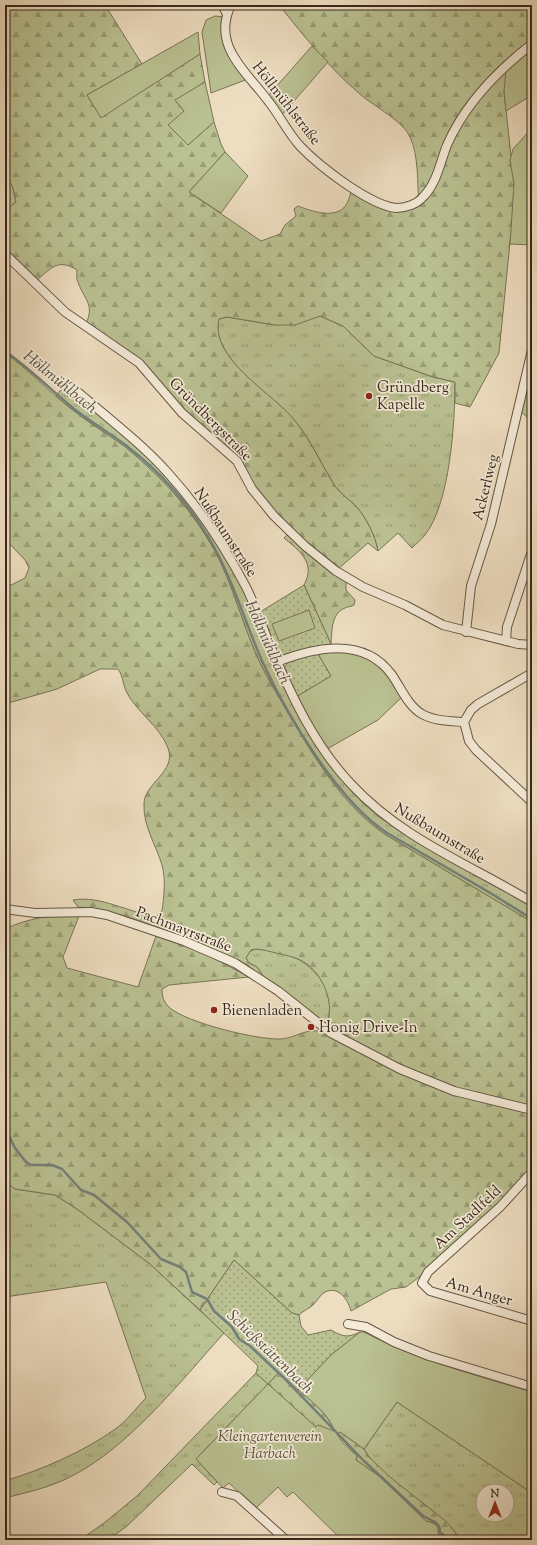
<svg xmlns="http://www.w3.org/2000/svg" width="537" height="1545" font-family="'Sorts Mill Goudy',serif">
	<defs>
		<pattern id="grass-tufts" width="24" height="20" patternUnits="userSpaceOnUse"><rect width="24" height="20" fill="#bac192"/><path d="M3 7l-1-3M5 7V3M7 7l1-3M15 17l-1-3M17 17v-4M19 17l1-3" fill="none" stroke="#989d76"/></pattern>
		<pattern id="forest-firs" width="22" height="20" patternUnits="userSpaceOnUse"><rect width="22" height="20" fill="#bac192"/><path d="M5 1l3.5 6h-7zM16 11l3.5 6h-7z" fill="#989d76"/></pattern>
		<pattern id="park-dots" width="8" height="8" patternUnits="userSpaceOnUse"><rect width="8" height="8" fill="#bac192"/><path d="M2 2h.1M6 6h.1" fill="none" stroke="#989d76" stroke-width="1.8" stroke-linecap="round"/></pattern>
	</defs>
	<rect width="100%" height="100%" fill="#eedec1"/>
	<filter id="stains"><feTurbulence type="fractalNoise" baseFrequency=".005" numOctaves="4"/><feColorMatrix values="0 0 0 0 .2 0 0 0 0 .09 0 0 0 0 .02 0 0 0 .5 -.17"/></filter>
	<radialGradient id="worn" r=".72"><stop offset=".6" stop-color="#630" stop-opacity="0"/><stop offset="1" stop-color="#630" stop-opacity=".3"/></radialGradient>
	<path fill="url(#grass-tufts)" stroke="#797456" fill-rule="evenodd" d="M5 174 13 188 16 202 5 211Z
		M320 316 343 326 374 356 433 377 455 382C455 423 450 503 425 535 421 540 416 544 412 548L398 533 378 551C375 535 366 517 355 505 348 499 340 493 335 486 320 463 309 435 289 414 266 390 210 356 219 319L227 317 275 325Z
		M64 386H69C99 413 131 439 159 468 198 509 233 561 255 614L341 777 361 801 379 817 405 834 532 905V922L386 835C343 806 314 758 288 713 277 694 264 673 255 652 239 614 229 573 207 537 186 502 156 472 124 447 101 429 77 415 56 396Z
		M257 949C269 951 282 952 293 957 307 962 325 980 328 995 331 1005 329 1016 327 1026L299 1003 263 976 257 967 249 963 246 958C248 952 251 950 257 949Z
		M5 1181 15 1189 55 1195 77 1209 150 1264 224 1333C180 1382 126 1451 66 1479 47 1488 25 1493 5 1498V1481C43 1469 81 1453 114 1430 126 1422 136 1408 146 1398L106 1282 5 1297Z
		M256 1373 268 1384 196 1459 217 1482 214 1485 192 1464 127 1526 108 1540H80L104 1523 137 1496Z
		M397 1402 532 1493V1540H461C456 1534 451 1526 445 1521 421 1499 380 1477 364 1449ZM483 1491H507V1515H483Z"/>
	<path fill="url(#forest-firs)" stroke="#797456" d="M5 5H105L142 64 87 95 101 117 200 54 205 82 176 101 184 111 188 145 214 122 221 144 225 152 189 192 261 241 280 234 285 225 296 216 294 209 298 206C311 211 336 220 346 205 349 201 350 194 352 190L384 207 419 203C417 183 419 156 410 137 403 121 375 107 361 95 330 69 304 36 279 5H532V42L504 91 514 184V202L499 353 470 407 455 403V382L433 377 374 356 343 326 320 316 295 325H275L227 317 219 319C210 356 266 390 289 414 309 435 320 463 335 486 340 493 348 499 355 505 366 517 375 535 378 551L368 543 338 569 315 552 276 515 254 486 240 460 178 404 139 359 86 324C95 303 84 300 78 282 76 279 77 274 77 270 58 258 51 268 36 281L5 249V211L16 202 13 188 5 174Z
		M5 353C28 369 47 390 70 408 87 422 106 433 124 446 156 472 184 501 206 536 229 571 239 614 255 652 264 673 277 694 288 713 314 757 343 806 386 835L532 922V1168L517 1186 427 1271 406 1287 391 1289 351 1311C348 1299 337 1283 322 1294 319 1297 317 1301 314 1304 309 1309 304 1310 299 1315L292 1313 234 1260 200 1310 150 1264 77 1209 55 1195 15 1189 5 1181V929C28 918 54 914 79 916L63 957 67 968 138 987 156 936 204 953 249 977 169 985 162 989C162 997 164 1003 170 1008 188 1023 257 1040 281 1039 296 1038 307 1027 322 1032 339 1012 325 975 304 962 294 956 283 955 272 952 264 950 258 948 251 950L246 958 249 963 257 967 263 976C225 954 187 938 146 923 123 915 103 909 78 907L73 900C101 895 128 913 156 916L162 911C164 896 166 880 162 865 156 845 143 826 144 804 144 783 177 772 168 748 160 726 136 712 126 691 123 684 123 676 118 669H100L57 689 5 704V588L25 578 29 568 25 560 5 539Z
		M288 534 346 580V590L355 600 354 605C351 607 349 606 345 608 331 613 332 632 331 644L304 585C316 563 300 551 284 538Z
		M279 1372C295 1386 329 1411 334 1432L318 1425 316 1428 268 1384Z
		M340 1432 364 1449 368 1456 391 1478 447 1522 461 1540H446L438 1533V1527L433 1523 426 1521 379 1476 356 1460 357 1456 337 1434Z"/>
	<path fill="url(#park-dots)" stroke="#797456" d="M304 585 331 644 283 655 277 654 260 612Z
		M317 652 331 676 296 697 284 669 288 661Z
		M234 1260 292 1313 299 1315 301 1326 308 1335 331 1330C343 1337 348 1338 360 1332L331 1355 298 1390 279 1372 268 1384 256 1373 258 1366 200 1310Z"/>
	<path fill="#bac192" stroke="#797456" d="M215 16 225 17 224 26 248 79 211 93 202 32 206 20Z
		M198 32 200 54 101 118 87 95Z
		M312 46 328 62 281 116 268 96Z
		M532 47V95L506 111 504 91 506 70Z
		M205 82 214 122 188 145 168 125 184 111 175 100Z
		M532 128V245L510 244 514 184 510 160 513 149Z
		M225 152 248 176 221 213 189 192Z
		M532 361V423L523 413H519Z
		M309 610 315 628 279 641 272 624Z
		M340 649C378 660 381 665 403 696L378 720 327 749 296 697 331 676 317 652Z
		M360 1332H364C417 1360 475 1375 532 1392V1493L397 1402 364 1449 340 1432 337 1434 343 1443 357 1456 356 1460 379 1476 426 1521 433 1523 438 1527V1533L446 1540H342L293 1492 287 1497 278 1487 256 1508 229 1483 223 1488 196 1459 268 1384 316 1427 318 1425 334 1431C330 1415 310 1400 298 1390L331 1355Z"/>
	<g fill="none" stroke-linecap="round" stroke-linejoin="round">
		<path stroke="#73807a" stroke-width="2.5" d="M5 351C29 368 50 389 73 408 89 421 107 431 124 444 157 469 187 501 208 537 232 576 244 620 262 661 287 715 337 800 387 833L487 891 532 919
			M5 1135 8 1134 15 1148 26 1162 31 1165H52L62 1169 81 1190 94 1195 127 1222 161 1259 180 1267 186 1272 192 1292 207 1299 214 1311 232 1327 239 1339 250 1346 283 1377 364 1461 422 1515C429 1521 440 1520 440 1532L449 1540"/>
		<g stroke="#665644" stroke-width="10">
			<path id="minor" d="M222 5 227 14
				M231 5C211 46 247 72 269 102 280 116 288 133 300 146 319 166 369 205 396 208 406 208 417 204 423 197 437 183 440 163 447 145 465 104 497 71 532 44
				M5 254 65 312 139 363 182 413 237 461 252 489 274 516 305 546 336 571 363 587 405 605 443 625 518 644 532 645
				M72 387C104 415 139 441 168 473 198 506 225 547 246 587 256 607 263 629 272 650 292 697 315 746 351 784 402 839 469 864 532 902
				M466 632 471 586 491 524 532 350
				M506 641 507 627 532 551
				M277 662C315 647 364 636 392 675 401 688 408 706 422 714 434 721 450 721 464 722L471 710 478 704 532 673
				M464 722 469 741 476 750 532 802
				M5 909 35 913 91 912 107 915 184 941 235 963 278 991 331 1033 400 1069 454 1091 532 1110
				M532 1172 500 1207 428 1272 422 1283 430 1291 532 1321
				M348 1324 366 1327 394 1342 429 1356 532 1387
				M222 1492 237 1496 286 1540"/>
		</g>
		<use href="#minor" stroke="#f4ead7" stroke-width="8"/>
	</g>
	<g fill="#8f2418" stroke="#f4ead7" stroke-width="1.5">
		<circle cx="369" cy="396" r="4"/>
		<circle cx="214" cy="1010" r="4"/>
		<circle cx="311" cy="1027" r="4"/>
	</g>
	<g text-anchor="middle" stroke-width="3.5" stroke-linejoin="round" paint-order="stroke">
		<g font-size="15" fill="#38281b" stroke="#f4ead7">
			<text transform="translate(287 103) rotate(52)" y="5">Höllmühlstraße</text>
			<text transform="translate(211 419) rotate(45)" y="5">Gründbergstraße</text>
			<text transform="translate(485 487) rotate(-76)" y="5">Ackerlweg</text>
			<text transform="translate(226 532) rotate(57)" y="5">Nußbaumstraße</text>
			<text transform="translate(440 833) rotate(31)" y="5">Nußbaumstraße</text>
			<text transform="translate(184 929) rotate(21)" y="5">Pachmayrstraße</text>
			<text transform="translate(467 1217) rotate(-43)" y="5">Am Stadlfeld</text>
			<text transform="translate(479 1291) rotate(16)" y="5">Am Anger</text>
		</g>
		<g font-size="15" fill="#38281b" stroke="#f4ead7" text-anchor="start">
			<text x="377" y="392">Gründberg<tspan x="377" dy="17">Kapelle</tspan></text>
			<text x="222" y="1015">Bienenladen</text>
			<text x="319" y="1032">Honig Drive-In</text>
		</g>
		<g font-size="15" font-style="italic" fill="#584e39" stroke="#f4ead7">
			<text x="270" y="1441">Kleingartenverein<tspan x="270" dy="17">Harbach</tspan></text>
		</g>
		<g font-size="16" font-style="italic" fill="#514d43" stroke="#f4ead7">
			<text transform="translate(61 381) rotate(39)" y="6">Höllmühlbach</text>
			<text transform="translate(269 642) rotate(66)" y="6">Höllmühlbach</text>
			<text transform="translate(271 1351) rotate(44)" y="6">Schießstättenbach</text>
		</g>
	</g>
	<rect width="537" height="1545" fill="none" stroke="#eedec1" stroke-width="20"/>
	<rect x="6" y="6" width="525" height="1533" fill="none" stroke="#38281b" stroke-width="2"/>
	<rect x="10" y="10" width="517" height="1525" fill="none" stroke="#38281b"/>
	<g transform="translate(495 1503)"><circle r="19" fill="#f4ead7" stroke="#a99c8c"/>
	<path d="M0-3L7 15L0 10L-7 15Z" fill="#8f2418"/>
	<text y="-6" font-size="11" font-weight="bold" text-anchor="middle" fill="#38281b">N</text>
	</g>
	<rect width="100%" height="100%" filter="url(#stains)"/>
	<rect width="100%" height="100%" fill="url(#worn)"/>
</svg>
